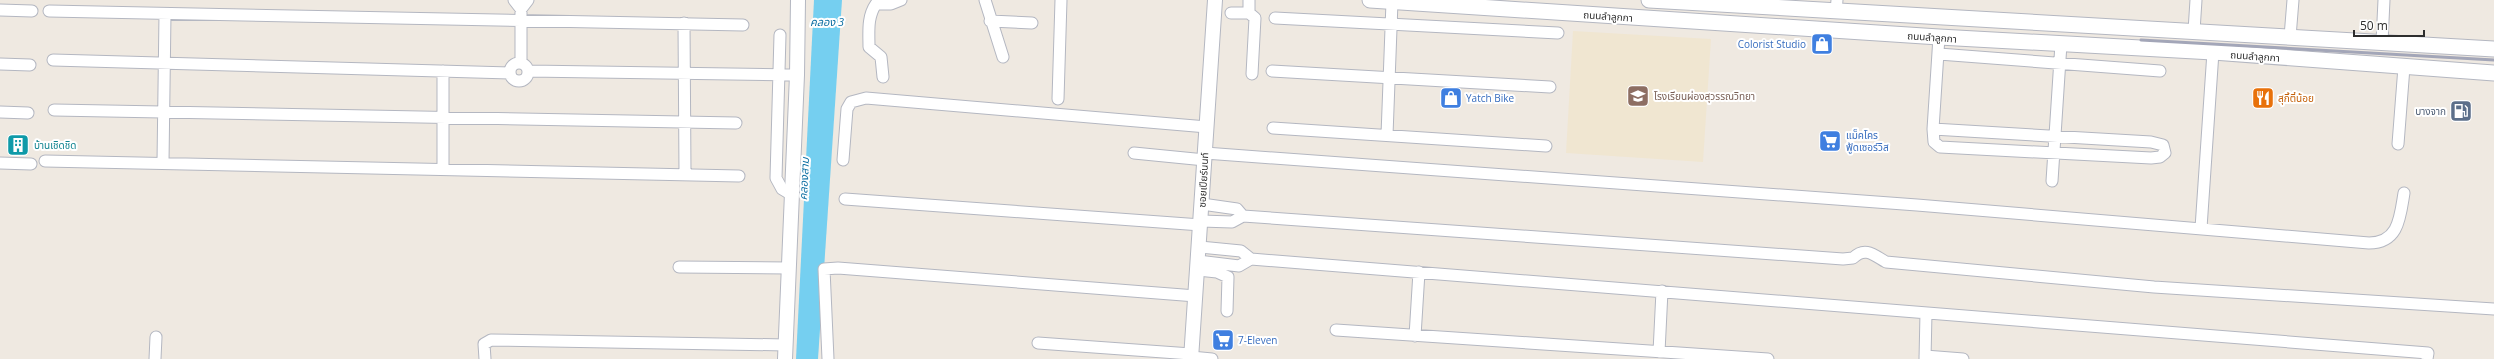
<svg xmlns="http://www.w3.org/2000/svg" width="2494" height="359" font-family="'Open Sans','Noto Sans Thai',sans-serif">
	<rect width="100%" height="100%" fill="#efe9e1"/>
	<path fill="#f0e6d1" d="M1573 31 1711 39 1703 162 1566 153Z"/>
	<path fill="#75cff0" d="M814 0H842L818 359H796Z"/>
	<g fill="none" stroke-linecap="round" stroke-linejoin="round">
		<g stroke="#b4b7c1" stroke-width="13">
			<path id="minor" d="M514 0 521 9
				M985 0 1003 57
				M0 10 32 11
				M49 11 743 25
				M1836 11 1837 0
				M1231 13H1249L1255 18 1252 74
				M1249 13V0
				M1275 18 1558 33
				M990 21 1032 23
				M684 23 685 173
				M2194 31 2196 0
				M780 35 776 178 782 189 792 195
				M2290 37 2293 0
				M2382 42 2384 0
				M1939 54 2160 71
				M53 60 510 73
				M510 72a9 9 0 1 1 18 0a9 9 0 1 1-18 0Z
				M521 63V9L528 0
				M0 64 30 65
				M443 71V168
				M529 71 797 75
				M1272 71 1550 87
				M883 77 881 57 869 47C869 32 867 17 876 4H891L901 0
				M1058 99 1061 0
				M54 110 736 123
				M0 112 28 113
				M1273 128 1546 146
				M1933 129 2151 142 2163 145 2165 153 2160 157 2151 158 1940 147 1934 142 1933 129 1939 37
				M1387 135 1392 2
				M2398 144 2404 67
				M1134 153 1205 160
				M1205 153 1917 205 2369 243C2399 243 2400 217 2404 193
				M843 160 847 109 851 102 866 98 1207 127
				M45 161 739 176
				M163 162 165 14
				M0 163 31 164
				M2052 181 2061 44
				M845 199 1201 225
				M1202 204 1237 209 1243 216
				M1201 221 1232 222 1243 216 1843 259 1853 258C1865 246 1874 255 1886 262L2154 287 2494 309
				M2201 228 2213 52
				M1251 259 2428 353 2427 359
				M1198 261 1239 266 1251 259 1241 251 1200 247
				M679 267 789 268
				M1198 270 1217 272 1228 277 1227 311
				M1336 330 1768 359
				M1415 336 1419 272
				M1038 343 1191 354
				M1659 352 1662 291
				M1925 356 1963 359
				M1191 357 1212 359
				M155 359 156 337
				M485 359 484 344 491 340 786 345
				M828 359 824 269 838 268 1196 296
				M1925 359 1926 313"/>
		</g>
		<g stroke="#b4b7c1" stroke-width="16">
			<path id="tertiary" d="M785 359 797 75 798 0
				M1191 359 1215 0"/>
		</g>
		<g stroke="#b4b7c1" stroke-width="17">
			<path id="secondary" d="M1370 0 1939 37 2213 52 2494 73
				M1649 0 2494 49"/>
		</g>
		<use href="#minor" stroke="#fff" stroke-width="11"/>
		<use href="#tertiary" stroke="#fff" stroke-width="14"/>
		<use href="#secondary" stroke="#fff" stroke-width="15"/>
		<path stroke="#a3a6b8" stroke-width="3" d="M2141 40 2494 60"/>
	</g>
	<defs>
		<g id="shop-square" transform="scale(1.15)"><rect x="-9" y="-9" width="18" height="18" rx="4" fill="#3f7fe0" stroke="#fff"/><path d="M-5-2.5h2.3a2.7 3.5 0 0 1 5.4 0H5L5.5 6h-11ZM-1.5-2.5h3a1.5 2.3 0 0 0-3 0Z" fill="#fff"/></g>
		<g id="school-square" transform="scale(1.15)"><rect x="-9" y="-9" width="18" height="18" rx="4" fill="#8d6e63" stroke="#fff"/><path d="M0-5L7-2L0 1L-7-2ZM-4 1L0 2.5L4 1V4Q0 6-4 4Z" fill="#fff"/></g>
		<g id="restaurant-square" transform="scale(1.15)"><rect x="-9" y="-9" width="18" height="18" rx="4" fill="#e8710a" stroke="#fff"/><path d="M-5-6h1v4h1v-4h1v4h1v-4h1v5L-1.5 .5V6h-2V.5L-5-1ZM5-6V6H3V1.5H1.5Q1.5-4 5-6Z" fill="#fff"/></g>
		<g id="fuel-square" transform="scale(1.15)"><rect x="-9" y="-9" width="18" height="18" rx="4" fill="#5c6f8a" stroke="#fff"/><path d="M-5.5-6h7V0h2V4h1.3V-2.5L3-4.5l.8-.8L6-3V5H2.5V1h-1V6h-7ZM-4.2-4.7v3.2H.2V-4.7Z" fill="#fff"/></g>
		<g id="supermarket-square" transform="scale(1.15)"><rect x="-9" y="-9" width="18" height="18" rx="4" fill="#3f7fe0" stroke="#fff"/><path d="M-6-5.5h2.5l.6 2H6L4.5 2H-2.5L-4.4-4H-6ZM-1.5 3.2a1.3 1.3 0 1 0 .1 0ZM3 3.2a1.3 1.3 0 1 0 .1 0Z" fill="#fff"/></g>
		<g id="building-square" transform="scale(1.15)"><rect x="-9" y="-9" width="18" height="18" rx="4" fill="#0f9aa8" stroke="#fff"/><path d="M-4-6H4V6H1V3H-1V6H-4ZM-2.5-4.3h1.7v1.8h-1.7ZM.8-4.3h1.7v1.8H.8ZM-2.5-1h1.7V.8h-1.7ZM.8-1h1.7V.8H.8Z" fill="#fff"/></g>
	</defs>
	<g fill-rule="evenodd">
		<use href="#shop-square" x="1822" y="44"/>
		<use href="#school-square" x="1638" y="96"/>
		<use href="#shop-square" x="1451" y="98"/>
		<use href="#restaurant-square" x="2263" y="98"/>
		<use href="#fuel-square" x="2461" y="111"/>
		<use href="#supermarket-square" x="1830" y="141"/>
		<use href="#building-square" x="18" y="145"/>
		<use href="#supermarket-square" x="1223" y="340"/>
	</g>
	<g text-anchor="middle" stroke-width="4" stroke-linejoin="round" paint-order="stroke">
		<g font-size="10" fill="#2e2e2e" stroke="#fff">
			<text transform="translate(1608 16) rotate(4)" y="4">ถนนลำลูกกา</text>
			<text transform="translate(1932 37) rotate(4)" y="4">ถนนลำลูกกา</text>
			<text transform="translate(2255 56) rotate(4)" y="4">ถนนลำลูกกา</text>
			<text transform="translate(1203 180) rotate(-87)" y="4">ซอยเปียร์นนท์</text>
		</g>
		<g font-size="10" fill="#366cbe" stroke="#fff" text-anchor="start">
			<text x="1806" y="48" text-anchor="end">Colorist Studio</text>
			<text x="1466" y="102">Yatch Bike</text>
			<text x="1846" y="139">แม็คโคร<tspan x="1846" dy="12">ฟู้ดเซอร์วิส</tspan></text>
			<text x="1238" y="344">7-Eleven</text>
		</g>
		<g font-size="10" fill="#785e54" stroke="#fff" text-anchor="start">
			<text x="1654" y="100">โรงเรียนผ่องสุวรรณวิทยา</text>
		</g>
		<g font-size="10" fill="#c56008" stroke="#fff" text-anchor="start">
			<text x="2278" y="102">สุกี้ตี๋น้อย</text>
		</g>
		<g font-size="10" fill="#4e5e75" stroke="#fff" text-anchor="end">
			<text x="2446" y="115">บางจาก</text>
		</g>
		<g font-size="10" fill="#0d838f" stroke="#fff" text-anchor="start">
			<text x="34" y="149">บ้านเชิดชิด</text>
		</g>
		<g font-size="11" font-style="italic" fill="#0d6fa3" stroke="#fff">
			<text x="827" y="26">คลอง 3</text>
			<text transform="translate(804 179) rotate(-87)" y="4">คลองสาม</text>
		</g>
	</g>
	<path d="M2354 30v6h70v-6" fill="none" stroke="#2e2e2e" stroke-width="2"/>
	<text x="2360" y="30" font-size="12" fill="#2e2e2e" stroke="#ffffff" stroke-width="3" paint-order="stroke">50 m</text>
</svg>
